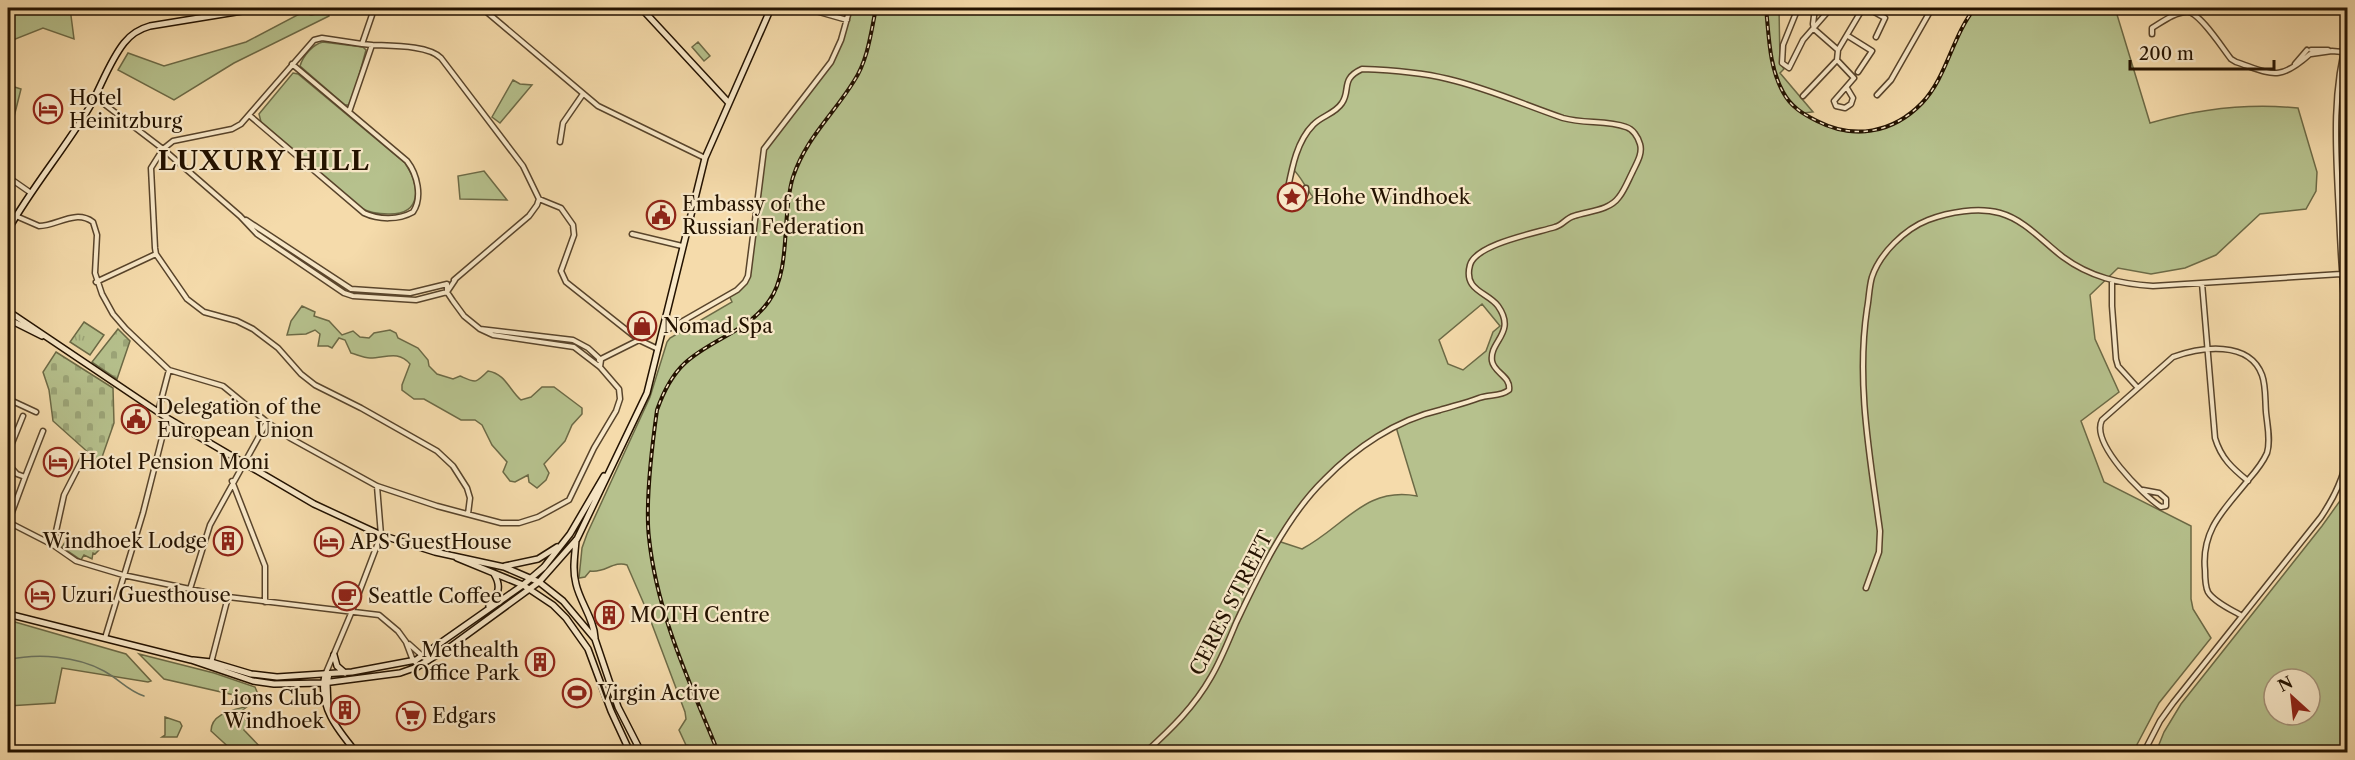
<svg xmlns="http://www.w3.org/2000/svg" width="2355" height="760" font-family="'Libre Caslon Text',serif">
	<defs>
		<pattern id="forest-firs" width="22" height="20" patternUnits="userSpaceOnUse" patternTransform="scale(1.5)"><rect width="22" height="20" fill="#b6c18d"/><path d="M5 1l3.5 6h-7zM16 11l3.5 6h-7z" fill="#9ca578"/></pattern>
		<pattern id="cemetery-stones" width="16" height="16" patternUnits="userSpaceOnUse" patternTransform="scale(1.5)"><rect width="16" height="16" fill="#b6c18d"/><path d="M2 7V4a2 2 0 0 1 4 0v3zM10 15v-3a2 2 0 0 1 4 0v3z" fill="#9ca578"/></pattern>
		<pattern id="park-tufts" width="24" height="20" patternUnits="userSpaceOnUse" patternTransform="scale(1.5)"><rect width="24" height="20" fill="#b6c18d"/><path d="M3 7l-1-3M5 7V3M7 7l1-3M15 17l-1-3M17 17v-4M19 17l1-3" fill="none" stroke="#9ca578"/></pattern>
	</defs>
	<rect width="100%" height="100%" fill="#f5dbab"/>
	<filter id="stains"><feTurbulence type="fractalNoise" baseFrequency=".00333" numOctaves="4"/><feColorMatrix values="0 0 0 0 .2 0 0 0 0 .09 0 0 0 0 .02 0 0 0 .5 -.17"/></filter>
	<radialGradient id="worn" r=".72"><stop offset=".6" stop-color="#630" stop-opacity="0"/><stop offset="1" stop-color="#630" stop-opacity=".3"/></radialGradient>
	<path fill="#b6c18d" stroke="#6c6a46" stroke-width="1.5" fill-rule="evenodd" d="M8 8H70L74 39 43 28 8 42Z
		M850 8H1779L1780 63 1784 69 1780 73 1813 112 1802 113C1813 119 1824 125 1836 129 1872 141 1913 121 1932 90 1948 64 1955 32 1975 8H2115L2150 123C2198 109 2248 103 2298 108L2317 172 2316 191 2306 209 2260 214 2216 255 2185 268 2151 274 2118 268 2090 295 2095 339 2119 392 2081 421 2104 482 2191 526V599L2193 609 2211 638 2159 703 2133 752H1140L1136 749 1128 752H696L694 747 686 745 679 730 686 719 685 712 647 611 627 565C614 560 604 574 590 571L585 577 579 578 582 548 587 534 650 397 667 342 670 338 732 302 729 295 745 282 764 149 831 62 837 50ZM1293 169C1302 178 1305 187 1313 197L1296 209 1289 207 1284 197 1287 195ZM1482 304 1500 326 1493 332 1486 351 1463 370 1448 364 1439 340ZM1396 427 1417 496C1365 486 1344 527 1302 549L1278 541 1324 479 1354 453Z
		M303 12 311 15 328 12 329 16 234 63 174 100 118 70 128 53 164 66 246 42Z
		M323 42 363 47 366 50 352 101 349 105H345L300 66C303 56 313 44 323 42Z
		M698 42 710 56 704 61 692 47Z
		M2347 50H2348L2347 235 2340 134Z
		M293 73 298 74 405 163C420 185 423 215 388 214 378 214 370 213 361 208L261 122 259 114Z
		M513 80 520 84 532 85 500 123 492 117Z
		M8 85 21 89 10 133 8 132Z
		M484 171 507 200 460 199 458 176Z
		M302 306 315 312 314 316 329 321 342 335 353 331 360 337 369 338 374 333 390 330 396 333 398 338 418 348 428 360 429 366 437 374 453 379 460 376C476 383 475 384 488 371 506 374 509 390 521 400L531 397 542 387H554L582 408V414L572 425 565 441 544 464 549 473 546 480 537 488 529 482 528 475 515 482 510 481 503 472 507 462 492 445 482 425 475 420H461L424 399H414L402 390V385L410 364C398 350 386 358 370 358 364 358 358 355 351 353L345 340 339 338 332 348 328 346H318L320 334 315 330 306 334 287 335 291 321Z
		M2347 491V752H2156L2164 732 2181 704 2322 526ZM2274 679H2310V715H2274Z
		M8 620 126 654 151 681 148 682 62 668 55 703 8 706Z
		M139 654 214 673 255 687 260 699 250 703V701L243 697 164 679Z
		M248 706 239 713 248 722 249 726 244 730 265 752H234L211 731C211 713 234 710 248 706Z
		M165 717 180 722 182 726 177 737H162L165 735Z"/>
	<path fill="url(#forest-firs)" stroke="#6c6a46" stroke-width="1.5" d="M95 537 100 538V549L95 554 93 553 92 559 84 555 81 560 62 547 65 542 74 544 73 548 85 541 91 545 92 538Z"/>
	<path fill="url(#cemetery-stones)" stroke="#6c6a46" stroke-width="1.5" d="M118 329 130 341 117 379 92 362Z
		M56 352 113 388 114 423 100 463 53 421 49 390 43 372Z"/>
	<path fill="url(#park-tufts)" stroke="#6c6a46" stroke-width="1.5" d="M84 322 104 335 90 355 70 342Z"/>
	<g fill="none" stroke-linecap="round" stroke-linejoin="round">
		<path stroke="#6c7764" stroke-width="1.5" d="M8 660C37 653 77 656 104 671 119 679 128 691 144 696"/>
		<g stroke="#58442b" stroke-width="7">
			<path id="street" d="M482 8 598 106 705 158
				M805 8 847 20
				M1798 8 1783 45 1782 63 1789 68 1803 40 1831 8
				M1815 8 1813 24 1814 29 1838 50
				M1867 8 1885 18 1876 37
				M2152 34V28C2162 22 2175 12 2187 12 2199 11 2223 49 2231 59L2236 62C2272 74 2279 82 2310 54
				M2348 35C2331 94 2336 153 2339 214 2341 260 2344 306 2348 352
				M1848 36 1872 51 1858 72
				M362 44 322 38 314 40 241 124 232 129 173 141 163 149 151 168 155 248 156 254 187 299 204 312 237 321 253 329 278 348 301 374 315 385 361 408 437 451 453 466 467 488 470 498 468 514
				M372 45C391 46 428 45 441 58L523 166 539 199 561 208 573 225 574 235 561 271 566 282 639 340 658 349
				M1838 50 1863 8
				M2311 50H2328
				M2311 54 2332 51 2343 52
				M1837 60 1854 78 1834 101 1836 106 1845 108 1851 104 1853 98 1847 88
				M2295 64 2307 50
				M1877 95 1891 80 1932 8
				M1803 96 1837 60 1838 50
				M95 97 163 149 240 216 257 234 344 293 353 296 416 300 447 292 455 280
				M349 112 372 45 362 44 372 15V8
				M249 115 364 213C379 220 399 220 413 212 423 197 417 174 407 161L292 64
				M560 142 563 123 583 94
				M8 177 31 193
				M16 216 39 226C57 226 75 209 93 222L97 235 95 273 102 294 113 314 126 329 169 370 223 386 267 422 290 438 377 486 437 506 501 523H519L538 517 569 500 594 448 616 411 620 399 619 389 600 367 574 347 493 335 480 329 464 316 453 301 447 292V284
				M246 220 351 289 410 293 447 284
				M632 234 682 246
				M454 280 529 216 537 205 539 199
				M2112 281V306L2116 359 2118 366 2138 388
				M96 282 156 254
				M2202 283 2215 438C2221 458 2232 468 2248 481
				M480 329 573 340 588 348 601 360 600 367
				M662 333 737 290 745 282 748 276 764 149 831 62 841 40 850 8
				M599 360 639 340
				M8 399 36 412
				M158 412 169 370
				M8 453 23 416
				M8 464 17 474 25 477 43 431
				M232 481 265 566V602
				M2143 490 2159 493 2166 499V506L2161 507C2143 495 2090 443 2102 420L2173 357C2201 347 2249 340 2262 375 2266 386 2265 400 2266 412 2267 424 2271 440 2267 453 2263 462 2256 471 2249 479 2225 509 2201 529 2205 570 2205 577 2205 586 2208 592 2214 602 2232 610 2242 616
				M11 515 25 477
				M8 522 53 545 76 561 123 575 228 597 379 615 398 631 406 642 412 658 415 662
				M53 545 64 495 82 460
				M1866 588 1879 552 1880 531C1870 457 1856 383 1867 309 1869 299 1869 287 1872 277 1880 253 1905 229 1928 220 1949 212 1978 207 2000 213 2025 220 2043 242 2063 257 2090 277 2120 284 2153 286L2341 274
				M190 589 210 525 267 422
				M105 638 143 513 167 418
				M409 644 428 661
				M211 663 228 597
				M325 675 352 611 381 535 377 486
				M1146 752C1171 729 1194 707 1211 677 1221 660 1228 642 1236 623 1258 576 1286 517 1324 480 1355 448 1396 420 1440 410 1453 406 1466 403 1479 398 1489 394 1500 397 1509 390 1511 376 1494 373 1492 361 1489 341 1517 333 1498 306 1488 292 1463 291 1470 265 1476 244 1536 233 1555 227 1563 225 1566 218 1574 216 1588 211 1609 211 1619 197 1624 191 1628 181 1632 173 1636 164 1643 154 1640 144 1638 137 1633 129 1626 127 1607 120 1584 124 1563 118 1525 105 1487 88 1448 79 1420 72 1391 70 1362 69 1340 79 1351 90 1342 103 1335 114 1321 116 1313 125 1295 143 1291 174 1286 198L1294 207C1301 205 1307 195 1306 188
				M2144 752 2160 721 2173 703 2321 517C2335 496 2344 477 2348 452"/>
		</g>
		<g stroke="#231200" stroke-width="8">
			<path id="secondary" d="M641 8 728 102
				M8 230C32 187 64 150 89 108 101 87 109 62 124 43 131 34 139 29 150 26L242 11 250 8
				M8 311 167 418 314 504 381 535 435 552 504 567 539 582 563 601 595 639 618 707 641 752
				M8 319 42 336
				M576 540C575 555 572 569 576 584 580 602 594 619 595 638
				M457 558 523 585 553 605 566 618 588 649 611 711 630 752
				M505 566 538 559 557 547
				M489 606C498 594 502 587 494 574
				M8 614 191 660 253 681 274 684 323 683 400 673 417 667 450 647 539 582 577 539 647 393 705 158 771 8
				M334 655 337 666 345 673
				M193 660 211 662 251 674 277 677 352 672 416 660 523 585 544 567 570 534 604 476
				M325 675C318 706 337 729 356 752
				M328 709 327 683 329 674"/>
		</g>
		<use href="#street" stroke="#f8e8c8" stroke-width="4"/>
		<use href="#secondary" stroke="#f8e8c8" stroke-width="5"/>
		<g stroke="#231200" stroke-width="4">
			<path id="rail" d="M1766 8C1769 36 1769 67 1783 92 1791 107 1803 114 1817 121 1854 140 1893 133 1922 103 1947 77 1952 36 1975 8
				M718 752C690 683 657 614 649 538 645 503 652 446 657 410 663 393 671 376 685 363 711 339 747 332 769 301 792 269 781 215 793 177 806 138 833 115 854 81 868 60 871 32 876 8"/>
		</g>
		<use href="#rail" stroke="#f8e8c8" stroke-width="1.5" stroke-dasharray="4.5" stroke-linecap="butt"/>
	</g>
	<defs>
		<g id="hotel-ring" transform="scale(1.5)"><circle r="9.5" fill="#f8e8c8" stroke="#8f2418" stroke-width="1.5"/><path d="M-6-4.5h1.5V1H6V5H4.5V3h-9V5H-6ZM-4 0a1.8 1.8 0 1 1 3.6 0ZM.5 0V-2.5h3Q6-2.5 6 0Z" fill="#8f2418"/></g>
		<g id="sight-ring" transform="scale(1.5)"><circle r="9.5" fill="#f8e8c8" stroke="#8f2418" stroke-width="1.5"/><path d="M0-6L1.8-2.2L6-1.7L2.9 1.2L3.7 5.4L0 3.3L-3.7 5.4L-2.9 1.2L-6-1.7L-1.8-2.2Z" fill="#8f2418"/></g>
		<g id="civic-ring" transform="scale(1.5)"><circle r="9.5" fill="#f8e8c8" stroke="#8f2418" stroke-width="1.5"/><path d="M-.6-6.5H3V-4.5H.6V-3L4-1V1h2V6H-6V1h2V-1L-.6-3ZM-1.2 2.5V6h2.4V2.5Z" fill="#8f2418"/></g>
		<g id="shop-ring" transform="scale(1.5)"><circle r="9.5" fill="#f8e8c8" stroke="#8f2418" stroke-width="1.5"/><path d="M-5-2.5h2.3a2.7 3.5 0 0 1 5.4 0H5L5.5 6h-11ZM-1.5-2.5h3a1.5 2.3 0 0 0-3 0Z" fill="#8f2418"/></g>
		<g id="building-ring" transform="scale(1.5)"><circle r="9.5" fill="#f8e8c8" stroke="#8f2418" stroke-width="1.5"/><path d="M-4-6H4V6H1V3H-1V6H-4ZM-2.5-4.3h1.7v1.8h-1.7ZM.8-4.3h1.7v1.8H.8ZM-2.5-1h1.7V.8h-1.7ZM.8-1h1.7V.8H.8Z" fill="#8f2418"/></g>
		<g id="cafe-ring" transform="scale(1.5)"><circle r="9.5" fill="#f8e8c8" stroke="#8f2418" stroke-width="1.5"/><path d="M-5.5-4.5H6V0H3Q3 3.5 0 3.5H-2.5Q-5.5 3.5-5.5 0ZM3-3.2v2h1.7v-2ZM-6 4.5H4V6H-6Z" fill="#8f2418"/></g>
		<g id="stadium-ring" transform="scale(1.5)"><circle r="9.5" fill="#f8e8c8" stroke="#8f2418" stroke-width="1.5"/><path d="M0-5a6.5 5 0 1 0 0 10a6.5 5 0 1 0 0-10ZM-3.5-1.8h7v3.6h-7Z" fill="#8f2418"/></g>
		<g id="supermarket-ring" transform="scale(1.5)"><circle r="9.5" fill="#f8e8c8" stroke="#8f2418" stroke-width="1.5"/><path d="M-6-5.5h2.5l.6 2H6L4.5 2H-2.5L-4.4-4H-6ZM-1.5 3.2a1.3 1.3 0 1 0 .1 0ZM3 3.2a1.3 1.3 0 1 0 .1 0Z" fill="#8f2418"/></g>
	</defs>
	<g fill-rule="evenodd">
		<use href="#hotel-ring" x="48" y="109"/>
		<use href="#sight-ring" x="1292" y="197"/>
		<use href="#civic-ring" x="661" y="215"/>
		<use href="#shop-ring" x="642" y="326"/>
		<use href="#civic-ring" x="136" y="419"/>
		<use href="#hotel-ring" x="58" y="462"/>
		<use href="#building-ring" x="228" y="541"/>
		<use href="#hotel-ring" x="329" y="542"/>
		<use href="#hotel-ring" x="40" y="595"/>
		<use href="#cafe-ring" x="347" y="596"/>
		<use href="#building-ring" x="609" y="615"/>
		<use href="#building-ring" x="540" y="662"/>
		<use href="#stadium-ring" x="577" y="693"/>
		<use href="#building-ring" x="345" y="710"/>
		<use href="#supermarket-ring" x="411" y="716"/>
	</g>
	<g text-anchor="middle" stroke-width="4.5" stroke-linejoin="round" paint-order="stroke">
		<g font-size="20" fill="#231200" stroke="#f8e8c8" text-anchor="start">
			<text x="69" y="105">Hotel<tspan x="69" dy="23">Heinitzburg</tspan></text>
			<text x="1313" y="204">Hohe Windhoek</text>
			<text x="682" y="211">Embassy of the<tspan x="682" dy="23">Russian Federation</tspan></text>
			<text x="663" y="333">Nomad Spa</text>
			<text x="157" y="414">Delegation of the<tspan x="157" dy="23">European Union</tspan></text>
			<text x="79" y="469">Hotel Pension Moni</text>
			<text x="207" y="548" text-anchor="end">Windhoek Lodge</text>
			<text x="350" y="549">APS GuestHouse</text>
			<text x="61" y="602">Uzuri Guesthouse</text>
			<text x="368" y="603">Seattle Coffee</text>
			<text x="630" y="622">MOTH Centre</text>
			<text x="519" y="657" text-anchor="end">Methealth<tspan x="519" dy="23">Office Park</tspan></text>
			<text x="598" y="700">Virgin Active</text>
			<text x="324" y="705" text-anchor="end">Lions Club<tspan x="324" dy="23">Windhoek</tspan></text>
			<text x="432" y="723">Edgars</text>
		</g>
		<g font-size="20" fill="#231200" stroke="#f8e8c8">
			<text transform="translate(1231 603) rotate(-63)" y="7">CERES STREET</text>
		</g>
		<g font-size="26" font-weight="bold" letter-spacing="1.5" fill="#231200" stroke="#f8e8c8">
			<text x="264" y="170">LUXURY HILL</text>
		</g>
	</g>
	<rect width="2355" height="760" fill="none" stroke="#f5dbab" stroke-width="30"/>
	<rect x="9" y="9" width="2337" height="742" fill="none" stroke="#231200" stroke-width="3"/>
	<rect x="15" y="15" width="2325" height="730" fill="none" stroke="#231200" stroke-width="1.5"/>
	<g transform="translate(2292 697) rotate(333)"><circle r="28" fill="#f8e8c8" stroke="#a39278" stroke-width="1.5"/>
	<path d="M0-4.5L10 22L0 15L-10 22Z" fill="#8f2418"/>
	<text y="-9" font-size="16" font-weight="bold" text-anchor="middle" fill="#231200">N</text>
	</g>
	<path d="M2130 60v9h144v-9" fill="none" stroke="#231200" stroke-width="3"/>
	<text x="2139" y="60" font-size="18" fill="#231200" stroke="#f8e8c8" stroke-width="4.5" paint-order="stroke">200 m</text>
	<rect width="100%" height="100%" filter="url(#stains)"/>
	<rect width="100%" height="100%" fill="url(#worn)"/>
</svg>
